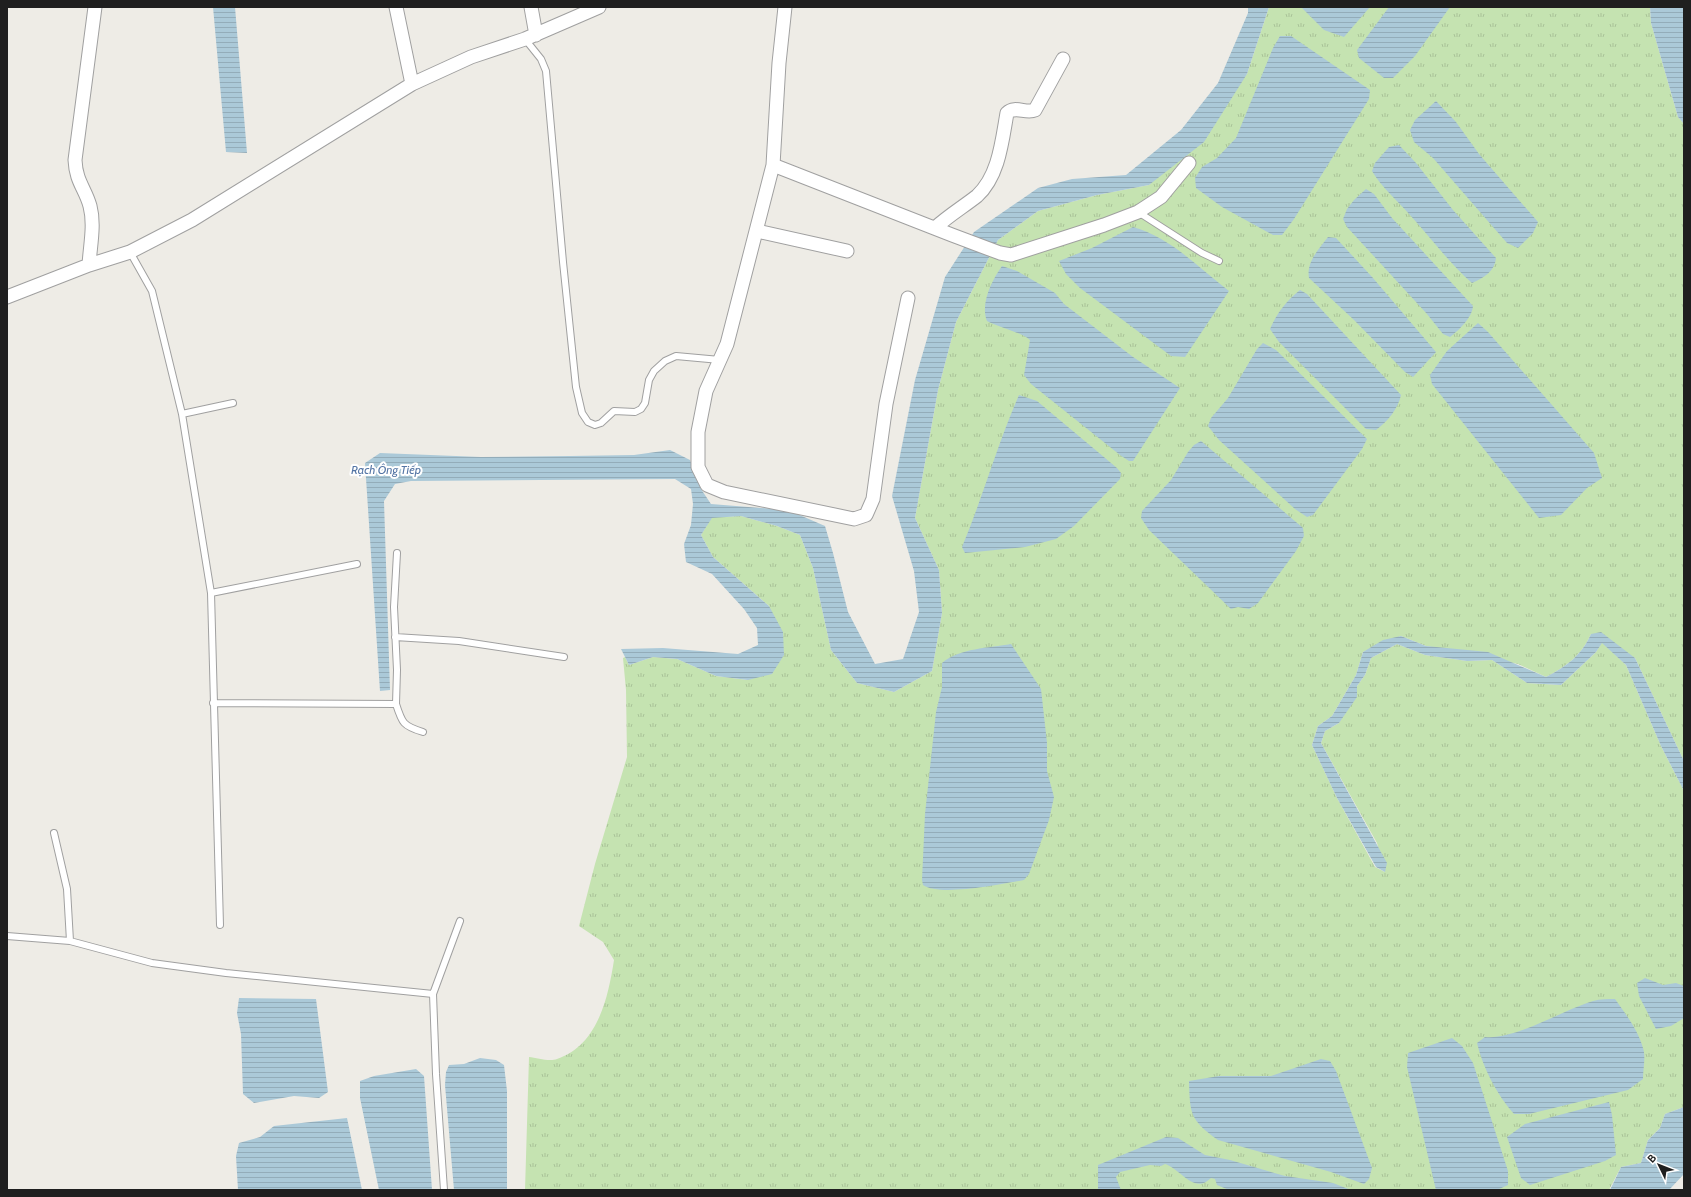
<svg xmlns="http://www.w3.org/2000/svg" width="1691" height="1197" font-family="Cabin,sans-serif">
	<defs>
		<pattern id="grass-tufts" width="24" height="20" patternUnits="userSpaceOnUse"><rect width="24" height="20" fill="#c5e3b1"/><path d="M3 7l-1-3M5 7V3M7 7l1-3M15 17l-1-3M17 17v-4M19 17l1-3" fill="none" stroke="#a9c298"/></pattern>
		<pattern id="water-rules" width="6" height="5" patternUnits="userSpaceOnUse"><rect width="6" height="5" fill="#abc9d8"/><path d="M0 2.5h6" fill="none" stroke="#93acb9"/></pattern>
	</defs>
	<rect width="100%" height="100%" fill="#eeece6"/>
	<path fill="url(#grass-tufts)" d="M1269 7H1650L1651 23 1678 117 1684 124V761L1635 658 1591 634C1581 656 1567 666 1546 677L1518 664 1426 646 1401 636 1363 652 1356 675 1332 716 1318 726 1312 745 1337 798 1375 867 1385 872 1377 843 1321 743 1325 731 1339 723 1357 686 1365 675 1371 658 1397 644 1425 655 1467 661 1492 660 1527 683 1561 685 1596 652 1602 642 1626 665 1661 746 1684 791V1107L1665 1114 1660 1128 1648 1140 1641 1163 1621 1167 1609 1190H525L529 1057C537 1058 550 1062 557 1059 598 1045 608 998 614 960L603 942 579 926 595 864 627 757 626 690 623 658 625 657 629 665 653 657 677 659 716 676 748 680 769 606 713 557 701 535 712 517 741 516 777 526 800 535 813 568 831 650 857 683 894 692 932 671 942 613 939 570 915 518 938 390 956 322 998 240 1038 211 1097 195 1149 185 1247 74Z"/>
	<path fill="url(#water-rules)" d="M213 7H235L247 153 226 152Z
		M1248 7H1269L1247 74 1204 142 1149 185 1097 195 1038 211 998 240 956 322 938 390 915 518 939 570 942 613 932 671 894 692 857 683 831 650 813 568 800 535 777 526 741 516 712 518 701 535 713 557 769 606 783 632 784 655 772 674 748 680 716 676 677 659 653 657 629 665 621 649 663 648 738 654 758 645 757 628 744 609 712 574 686 562 684 544 691 525 693 504 691 489 675 479 411 481 395 484 384 501 390 690 380 691 365 463 380 453 481 457 570 456 634 455 670 450 690 460 701 489 711 504 788 510 825 526 833 553 848 612 875 664 903 659 919 612 914 571 892 496 915 380 945 277 974 232 1038 188 1072 179 1126 175 1181 130 1218 83 1248 13Z
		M1301 7H1370L1344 37 1324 30Z
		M1389 7H1450L1415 56 1393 78H1384L1359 58 1357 50Z
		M1650 7H1684V124L1678 117 1651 23Z
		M1280 36H1291L1370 90 1369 99 1294 219 1282 235H1273L1222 207 1196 188 1195 178 1202 167 1217 158 1236 138 1273 48Z
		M1436 101 1456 122 1479 154 1538 222 1533 233 1518 248 1507 243 1433 158 1414 142 1410 130 1415 120Z
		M1399 145 1416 163 1453 210 1496 258C1495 271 1484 278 1472 283 1449 263 1431 238 1410 215 1397 200 1382 188 1372 171L1375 163 1389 147Z
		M1366 189 1374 194 1392 218 1473 306C1472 318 1459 330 1450 337L1443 334 1427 314 1347 227 1343 219 1347 209 1354 200Z
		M1133 227C1170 237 1199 268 1229 291L1185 357 1171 356 1080 288 1066 274 1059 261 1092 248Z
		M1328 237 1336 238 1373 278 1436 352 1413 377 1405 372 1354 320 1309 278C1306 262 1319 249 1328 237Z
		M1002 266 1017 271 1055 293 1064 304 1133 357 1180 388 1133 461H1129L1120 455 1031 384 1024 375 1030 340C1021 332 1000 328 987 321 980 304 992 280 1002 266Z
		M1300 290 1307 294 1401 395C1398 409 1388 421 1376 430L1366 429 1279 342 1270 329C1277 313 1286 301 1300 290Z
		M1478 323 1488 332 1594 453 1602 478 1587 488 1561 515 1539 518 1432 384 1430 375 1447 351Z
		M1263 343 1276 350 1367 439 1362 449 1313 515 1307 517 1295 509 1219 440 1208 426 1211 418 1228 398 1257 349Z
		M1019 395 1037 401 1117 468 1121 473 1120 479 1074 526 1056 539 1025 547 965 553 962 547C983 497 997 445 1019 395Z
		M1201 441 1303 528 1304 536 1296 551 1258 603 1249 609 1238 607 1231 609 1149 530 1141 518 1142 511 1171 480 1188 452 1194 445Z
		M1601 632 1635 658 1684 761V791L1661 746 1626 665 1602 643 1596 652 1561 685 1527 683 1492 660 1467 661 1425 655 1397 644 1371 658 1365 675 1357 686V697L1339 723 1325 731 1321 743 1387 863 1385 872 1376 867 1337 798 1312 745 1318 726 1332 716 1356 675 1363 652 1383 640 1401 636 1426 646 1488 652 1546 677C1567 666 1581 656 1591 634Z
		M1011 644 1041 689 1047 743V771L1054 797 1049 820 1029 874 1024 880C1002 884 940 897 923 885L922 880 925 814 936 712 942 687V663C960 648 989 648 1011 644Z
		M1645 978 1663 985 1676 983 1684 986V1018L1671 1026 1656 1029 1639 996 1637 983Z
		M239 998 316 999 328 1092 319 1098 294 1096 254 1103 243 1094 241 1034 237 1013Z
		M1615 999C1625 1013 1638 1030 1643 1048 1646 1057 1643 1069 1643 1079L1628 1090 1529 1114H1514C1497 1095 1483 1068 1477 1043L1485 1037C1515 1040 1563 1010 1593 1001 1600 999 1608 999 1615 999Z
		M1452 1038 1462 1046 1473 1063 1508 1171V1185L1497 1190H1436L1435 1186 1407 1067 1408 1053Z
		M480 1058 496 1060 504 1065 507 1091V1190H454L445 1085 446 1072 449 1065 464 1064Z
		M1321 1059 1330 1061 1336 1071 1372 1168 1369 1179 1364 1184 1331 1172 1218 1140C1190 1120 1190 1114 1189 1081L1219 1076H1271Z
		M416 1069 424 1076 432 1190H379L360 1098V1081L374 1076Z
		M1609 1102 1612 1115 1616 1155 1605 1161 1530 1185 1521 1178 1507 1137 1525 1124Z
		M1684 1107V1174L1669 1190H1610L1621 1167 1641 1163 1648 1140 1660 1128 1665 1114Z
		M347 1118 362 1190H238L236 1156 239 1143 260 1137 274 1126Z
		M1166 1137 1178 1138 1205 1155 1230 1160 1285 1176 1333 1183 1351 1190H1229L1217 1185 1215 1179 1211 1178C1194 1195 1181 1169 1165 1164L1161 1166 1150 1165 1120 1172 1116 1177 1121 1190H1098V1165Z"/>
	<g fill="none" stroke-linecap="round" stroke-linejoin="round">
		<g stroke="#a0a0a0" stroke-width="8">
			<path id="service" d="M525 39 541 59 546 71 563 262 576 387 582 413 588 422 595 425 601 423 614 411 635 412 641 409 645 403 649 380 654 371 665 361 676 356 720 360
				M1138 212 1202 253 1219 261
				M130 252 152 291 182 414 211 593 220 925
				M182 414 233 403
				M211 593 357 564
				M395 637 459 641 564 657
				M213 703 396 704 397 670 394 607 397 553
				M396 704C402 723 403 726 423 732
				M54 833 67 889 70 941
				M7 936 70 941 152 963 226 973 433 994
				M444 1190 436 1074 433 994 460 921"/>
		</g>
		<g stroke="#a0a0a0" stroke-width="15">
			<path id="minor" d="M396 7 412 84
				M531 7 536 35
				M785 7 779 63 773 165 727 344 706 391 698 432V467L707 485 724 492 854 519 866 515 873 499 886 404 908 298
				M773 165 952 235 1000 253 1011 255 1104 225 1138 212 1161 197 1189 163
				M935 228C948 216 963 207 977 196 999 176 1002 141 1007 113 1015 105 1026 114 1035 110L1063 59
				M757 231 847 251
				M89 265C90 246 95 225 90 206 85 188 76 182 75 160L95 7
				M7 297 89 265 130 252 192 220 412 84 471 57 525 39 599 7"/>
		</g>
		<use href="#service" stroke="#fff" stroke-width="6"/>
		<use href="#minor" stroke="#fff" stroke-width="13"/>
	</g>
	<g text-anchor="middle" stroke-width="4" stroke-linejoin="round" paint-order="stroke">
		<g font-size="12" font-style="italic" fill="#5475a5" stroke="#fff">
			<text x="386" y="474">Rạch Ông Tiếp</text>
		</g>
	</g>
	<rect width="1691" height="1197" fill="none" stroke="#1f1f1f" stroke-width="16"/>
	<g transform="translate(1659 1165) rotate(313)" stroke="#ffffff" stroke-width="3" paint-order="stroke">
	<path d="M0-3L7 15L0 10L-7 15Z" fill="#1f1f1f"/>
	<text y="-6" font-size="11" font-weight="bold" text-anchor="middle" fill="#1f1f1f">B</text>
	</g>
</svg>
